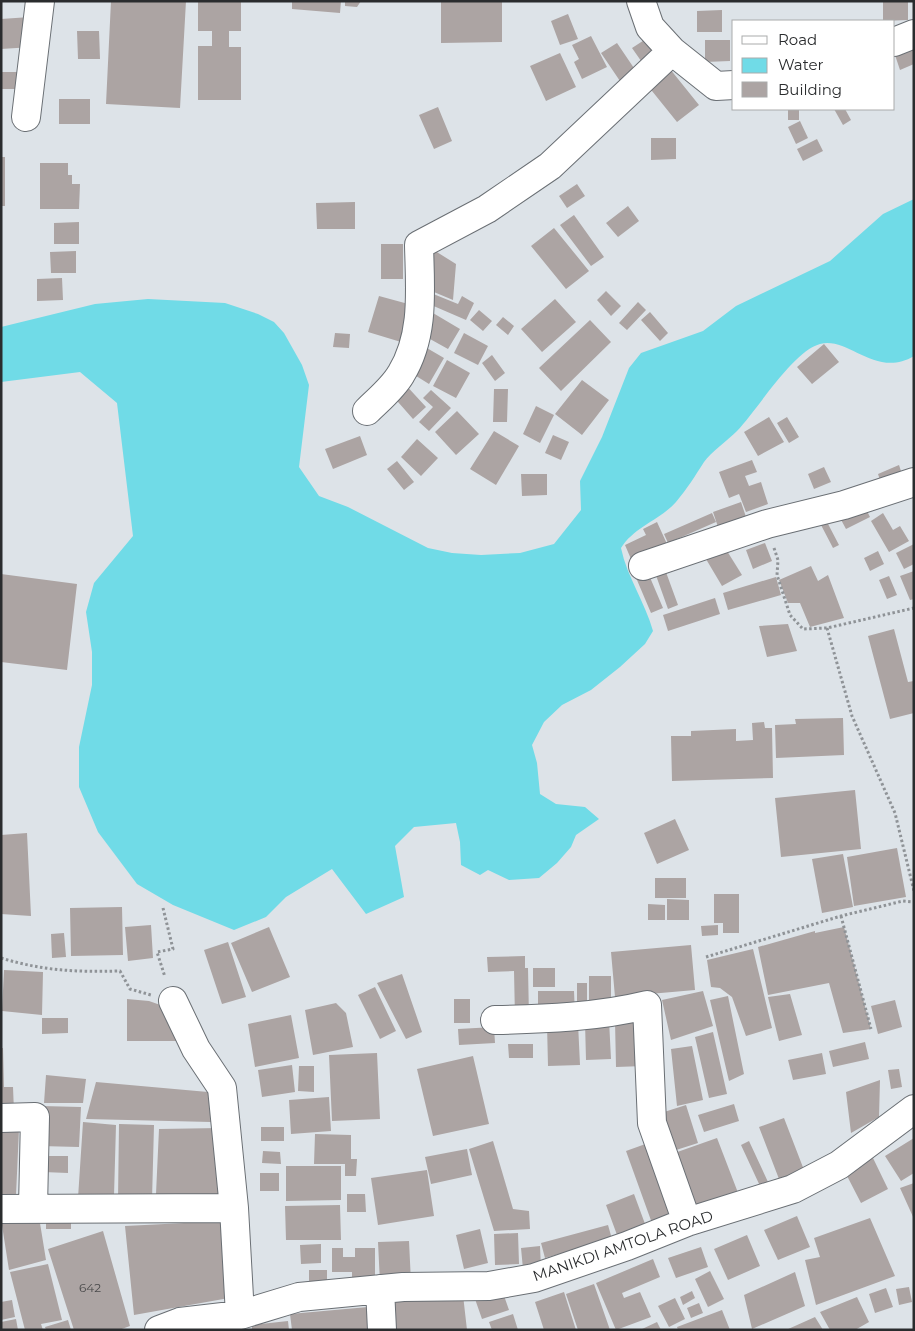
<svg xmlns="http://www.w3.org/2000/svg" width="915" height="1331" font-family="Montserrat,sans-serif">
	<rect width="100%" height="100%" fill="#dde3e8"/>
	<path fill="#70dbe7" d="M914 199V356C876 379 848 336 820 344 793 351 758 409 737 431 728 440 711 452 704 462 695 476 687 489 676 502 660 520 634 527 621 548 627 577 645 602 653 631L645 644 620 667 591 690 562 705 544 722 532 745 537 763 540 794 556 804 585 807 599 819 576 835 571 847 557 863 539 878 509 880 488 870 480 875 461 865 460 842 456 823 414 827 395 846 404 897 366 914 332 869 286 897 266 917 234 930 173 905 137 884 98 832 79 787V747L92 685V652L86 612 94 583 133 536 117 403 80 372 1 382V327L95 304 148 299 225 303 258 314 274 322 284 333 302 365 309 385 299 467 319 496 348 507 428 548 452 553 481 555 520 553 554 544 581 510 580 481 602 437 629 368 641 353 703 331 736 306 830 261 883 214Z"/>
	<path fill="#aca4a3" d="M111 1H186L180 108 106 104Z
		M198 1H241V31H229V47H241V100H198V46H212V31H198Z
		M292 1H341L340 13 292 9Z
		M345 1H361L357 7 345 6Z
		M502 1V42L441 43V2Z
		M883 1H908V20L883 21Z
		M722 10V32H697V11Z
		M568 14 578 39 560 45 551 21Z
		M30 17 32 47 1 49V19Z
		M77 31H99L100 59H78Z
		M652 35 666 55 646 68 632 48Z
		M591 36 607 67 582 79 574 62 579 59 572 45Z
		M705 40H730V61L705 62Z
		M617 43 638 74 622 84 601 53Z
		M914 48V64L900 70 895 55Z
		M560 53 576 87 546 101 530 66Z
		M670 69 699 105 677 122 648 86Z
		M1 72H27V89H1Z
		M59 99H90V124H59Z
		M438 107 452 141 434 149 419 115Z
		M788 109H799V120H788Z
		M834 109H845L851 120 843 125Z
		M800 121 808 138 796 144 788 127Z
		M651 138H676V159L651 160Z
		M817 139 823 151 803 161 797 149Z
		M1 157H5V206H1Z
		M40 163H68V175H72V184H80L79 209H40Z
		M577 184 585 196 567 208 559 196Z
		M355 202V229H317L316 203Z
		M628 206 639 221 618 237 606 223Z
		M574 215 604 257 591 266 560 225Z
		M79 222V244H54V223Z
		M554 228 589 271 566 289 531 246Z
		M381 244H403V279H381Z
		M424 244 456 264 453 300 422 287Z
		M76 251V273H51L50 252Z
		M62 278 63 300 37 301V279Z
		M426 291 458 304 462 296 474 303 466 320 422 301Z
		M606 291 621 306 611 316 597 300Z
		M379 296 412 305 401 342 368 332Z
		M555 299 576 322 542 352 521 329Z
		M638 302 646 310 627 330 619 323Z
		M479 310 492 321 483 331 470 320Z
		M650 312 668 333 660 341 641 320Z
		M433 313 460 329 448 349 421 334Z
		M503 317 514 326 508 335 496 325Z
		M590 320 611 342 561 391 539 368Z
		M335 333 350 334 349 348 333 347Z
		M464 333 488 346 478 365 454 353Z
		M420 344 444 358 429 384 405 369Z
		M824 344 839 362 812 384 797 367Z
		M492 355 505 373 495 381 482 363Z
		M447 360 470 373 456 398 433 386Z
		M582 380 609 400 582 435 555 414Z
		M403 382 426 407 413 419 391 394Z
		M494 389H508L507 422H493Z
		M431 390 451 408 429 431 419 422 433 407 423 398Z
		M536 406 554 415 540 443 523 434Z
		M457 411 479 434 456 455 435 432Z
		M769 417 784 442 758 456 744 432Z
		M787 417 799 437 789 443 777 423Z
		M494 431 519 446 496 485 470 469Z
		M553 435 569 442 561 460 545 453Z
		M360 436 367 455 333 469 325 449Z
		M417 439 438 458 421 476 401 457Z
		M752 460 757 472 745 476 749 486 761 482 768 504 746 512 739 494 729 498 719 472Z
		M397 461 414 482 404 490 387 469Z
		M899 465 902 474 881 483 878 474Z
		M824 467 831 482 814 489 808 474Z
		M521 474H547V495L522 496Z
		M741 502 747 520 719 530 713 512Z
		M863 503 870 517 846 529 839 516Z
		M712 513 716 522 668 543 664 534Z
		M883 513 893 530 900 526 909 541 889 552 871 521Z
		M657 522 667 544 631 559 625 545 646 535 643 529Z
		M827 522 839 545 833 548 821 525Z
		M722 543 742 575 722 586 703 554Z
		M765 543 772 561 753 569 746 550Z
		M914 544V564L904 569 896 553Z
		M878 551 884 564 870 571 864 558Z
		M663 564 678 605 668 609 653 567Z
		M811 566 818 581 828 575 844 618 810 627 800 603H788L779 580Z
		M646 568 663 608 651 613 634 573Z
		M914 571V599L910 600 900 576Z
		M1 574 77 584 67 670 1 662Z
		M889 576 897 595 887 599 879 580Z
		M776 577 781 595 728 610 723 593Z
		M715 598 720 614 668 631 663 615Z
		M788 624 797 651 767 657 759 626Z
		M894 629 908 682 914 681V713L890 719 868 636Z
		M843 718 844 755 776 758 775 725 796 724 795 719Z
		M764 722 765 728H772L773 778 672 781 671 736H691V731L736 729V741L753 740 752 723Z
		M855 790 861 849 781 857 775 798Z
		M675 819 689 850 657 864 644 833Z
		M27 833 31 916 1 914V835Z
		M897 848 906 897 854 906 847 857Z
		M843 854 853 907 822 913 812 859Z
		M655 878H686V898H655Z
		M714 894H739V933H723V923H714Z
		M667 899 689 900V920H667Z
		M648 904 665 905V920H648Z
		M122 907 123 955 71 956 70 908Z
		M151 925 153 958 128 961 125 927Z
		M718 925V935L702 936 701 926Z
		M269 927 290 977 252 992 231 943Z
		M844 927 871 1029 843 1033 829 983 768 995 758 947 815 931V933Z
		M64 933 66 957 52 958 51 934Z
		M228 942 246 997 222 1004 204 950Z
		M691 945 695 990 615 997 611 952Z
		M753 949 772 1028 746 1036 732 997 720 988 711 987 707 960Z
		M525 956V968H528L529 1018H515L514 971 488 972 487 957Z
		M533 968H555V987H533Z
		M4 970 43 972 42 1015 2 1011Z
		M402 974 422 1032 406 1039 377 983Z
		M589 976H611V1008H589Z
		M577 983H587V1008L577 1009Z
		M375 987 396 1031 380 1039 358 995Z
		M538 991H574L575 1015H538Z
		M703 991 713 1026 671 1040 662 1000Z
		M790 994 802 1035 779 1041 768 997Z
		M728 996 744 1074 729 1081 710 1000Z
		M127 999 149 1001 166 1007 183 1041H127Z
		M454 999H470V1023H454Z
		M895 1000 902 1027 878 1034 871 1006Z
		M336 1003 346 1013 353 1047 313 1055 305 1010Z
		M291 1015 299 1058 255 1067 248 1024Z
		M42 1018H68V1033L42 1034Z
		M609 1020 611 1059 586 1060 585 1022Z
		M642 1020 644 1066 616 1067 615 1021Z
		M578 1023 580 1065 548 1066 547 1024Z
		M494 1027 495 1043 459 1045 458 1029Z
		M713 1032 727 1094 709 1098 695 1037Z
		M865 1042 869 1059 833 1067 829 1051Z
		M508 1044H533V1058H509Z
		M692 1046 703 1100 677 1106 671 1049Z
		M1 1048H3L4 1087H13L14 1112H1Z
		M377 1053 380 1119 332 1121 329 1055Z
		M822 1053 826 1074 793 1080 788 1060Z
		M473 1056 489 1124 433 1136 417 1069Z
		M292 1065 295 1092 262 1097 258 1070Z
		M299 1066H314V1092L298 1091Z
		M899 1069 902 1087 891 1089 888 1070Z
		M46 1075 86 1079 83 1103H44Z
		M880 1080 879 1117 851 1133 846 1092Z
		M96 1082 208 1092 211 1122 86 1119Z
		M329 1097 331 1131 291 1134 289 1100Z
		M734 1104 739 1121 704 1132 698 1115Z
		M686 1105 698 1143 673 1151 661 1113Z
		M41 1106 81 1107 79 1147 40 1146Z
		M784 1118 804 1170 779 1179 759 1127Z
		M83 1122 116 1125 114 1196 78 1198Z
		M119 1124 154 1125 152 1200H118Z
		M261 1127H284V1141H261Z
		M220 1128 221 1195 156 1194 159 1129Z
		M1 1129H19L16 1195H1Z
		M315 1134 351 1135V1159H357L356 1176H345V1164H314Z
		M717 1138 740 1198 689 1217 666 1156Z
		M914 1138V1173L901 1181 885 1156Z
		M493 1141 513 1209 529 1211 530 1229 494 1231 469 1149Z
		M749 1141 768 1182 760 1186 741 1145Z
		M651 1142 678 1217 653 1226 626 1151Z
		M467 1149 472 1175 431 1184 425 1157Z
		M263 1151 280 1152 281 1164 262 1163Z
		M43 1156H68V1173L43 1172Z
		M873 1158 888 1189 861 1203 845 1172Z
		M286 1166H341V1200L286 1201Z
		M427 1170 434 1216 378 1225 371 1178Z
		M260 1173H279V1191H260Z
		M914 1183V1219L900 1188Z
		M347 1194H365L366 1212H347Z
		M634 1194 648 1232 620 1243 606 1205Z
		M340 1205 341 1240H286L285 1206Z
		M46 1213H71V1229H46Z
		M797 1216 810 1247 778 1260 764 1230Z
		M39 1217 46 1260 9 1270 1 1219Z
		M870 1218 895 1276 816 1305 805 1260 820 1257 814 1238Z
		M224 1221 229 1298 134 1315 125 1226Z
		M608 1225 612 1239 545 1258 541 1243Z
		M480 1229 488 1263 464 1269 456 1235Z
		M103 1231 130 1326 119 1330H74L48 1249Z
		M518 1233 519 1264 495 1265 494 1234Z
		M747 1235 760 1266 728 1280 714 1249Z
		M409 1241 411 1282 380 1283 378 1242Z
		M321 1244V1263L301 1264 300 1245Z
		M540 1246 541 1268 523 1269 521 1248Z
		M701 1247 708 1267 676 1278 668 1258Z
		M332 1248H343V1257H355V1248H375V1284H352V1272H332Z
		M653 1259 660 1277 622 1293 624 1298 640 1292 651 1317 616 1330 596 1283Z
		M48 1264 62 1320 41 1324 43 1330H25L10 1272Z
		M309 1270H327V1290H309Z
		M710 1271 724 1299 708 1307 695 1279Z
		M795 1272 805 1306 752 1329 744 1295Z
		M594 1284 610 1330H578L566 1294Z
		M909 1287 912 1302 899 1305 896 1289Z
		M886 1288 893 1307 875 1313 869 1294Z
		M502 1290 509 1310 482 1319 475 1299Z
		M692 1291 695 1298 683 1305 680 1297Z
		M564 1292 576 1330H544L535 1302Z
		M463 1295 467 1330H393L390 1296Z
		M857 1297 869 1322 855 1330H830L820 1312Z
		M675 1298 685 1319 669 1327 658 1306Z
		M12 1300 15 1317 1 1320V1302Z
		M699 1303 703 1313 691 1318 687 1308Z
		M368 1307 371 1330H292L290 1314Z
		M722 1310 730 1330H678L677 1327Z
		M513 1314 518 1330H492L489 1322Z
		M815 1317 823 1330H786Z
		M16 1319 18 1330H1V1322Z
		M68 1320 71 1330H46L45 1327Z
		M288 1321 289 1330H252V1325Z
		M657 1322 661 1330H640Z"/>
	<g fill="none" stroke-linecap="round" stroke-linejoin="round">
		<g stroke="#6a6f74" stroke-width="30">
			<path id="minor" d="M641 1 650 27 672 51 716 86 734 85
				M894 42 914 34
				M26 117 40 1
				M367 411C378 400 393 388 401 374 425 335 420 289 419 245L487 209 550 166 672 51
				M643 566 767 524 844 505 914 482
				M173 1001 196 1049 222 1088 234 1208 240 1315
				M495 1020C545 1019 598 1017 647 1005L652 1123 687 1222
				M1 1118 35 1117 33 1208
				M1 1209 234 1208
				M380 1289 382 1330
				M159 1330 180 1322 240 1315 299 1297 403 1287 489 1286 534 1278 627 1246 687 1222 793 1189 839 1165 914 1109"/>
		</g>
		<path stroke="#8f9397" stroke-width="3" stroke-dasharray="2.5 2.5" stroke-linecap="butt" d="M774 548 778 560 777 575 790 615 803 629 827 628 914 608
			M827 628 852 716 895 813 914 891
			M163 908 173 949 157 952 165 977
			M841 916 871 1029
			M706 957 841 916 903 901 914 902
			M1 958C44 971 76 972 120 971L130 989 151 995"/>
		<use href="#minor" stroke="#fff" stroke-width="28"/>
	</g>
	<g text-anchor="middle" stroke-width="5" stroke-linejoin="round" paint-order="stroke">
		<g font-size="12" fill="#4a4a4b">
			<text x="90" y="1292">642</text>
		</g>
		<g font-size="15" fill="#2a2c2e" stroke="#fff">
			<text transform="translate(623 1246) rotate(-19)" y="5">MANIKDI AMTOLA ROAD</text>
		</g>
	</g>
	<rect width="915" height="1331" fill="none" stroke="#2a2c2e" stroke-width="5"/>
	<rect x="732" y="20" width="162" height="90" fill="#ffffff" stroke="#aaabab"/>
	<rect x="742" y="36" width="25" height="8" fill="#ffffff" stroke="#aaabab"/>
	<text x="778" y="45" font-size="15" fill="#2a2c2e">Road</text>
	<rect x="742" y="58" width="25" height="15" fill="#70dbe7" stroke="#aaabab"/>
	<text x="778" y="70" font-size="15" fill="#2a2c2e">Water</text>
	<rect x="742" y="82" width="25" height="15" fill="#aca4a3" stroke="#aaabab"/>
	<text x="778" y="95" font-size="15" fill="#2a2c2e">Building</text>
</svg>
